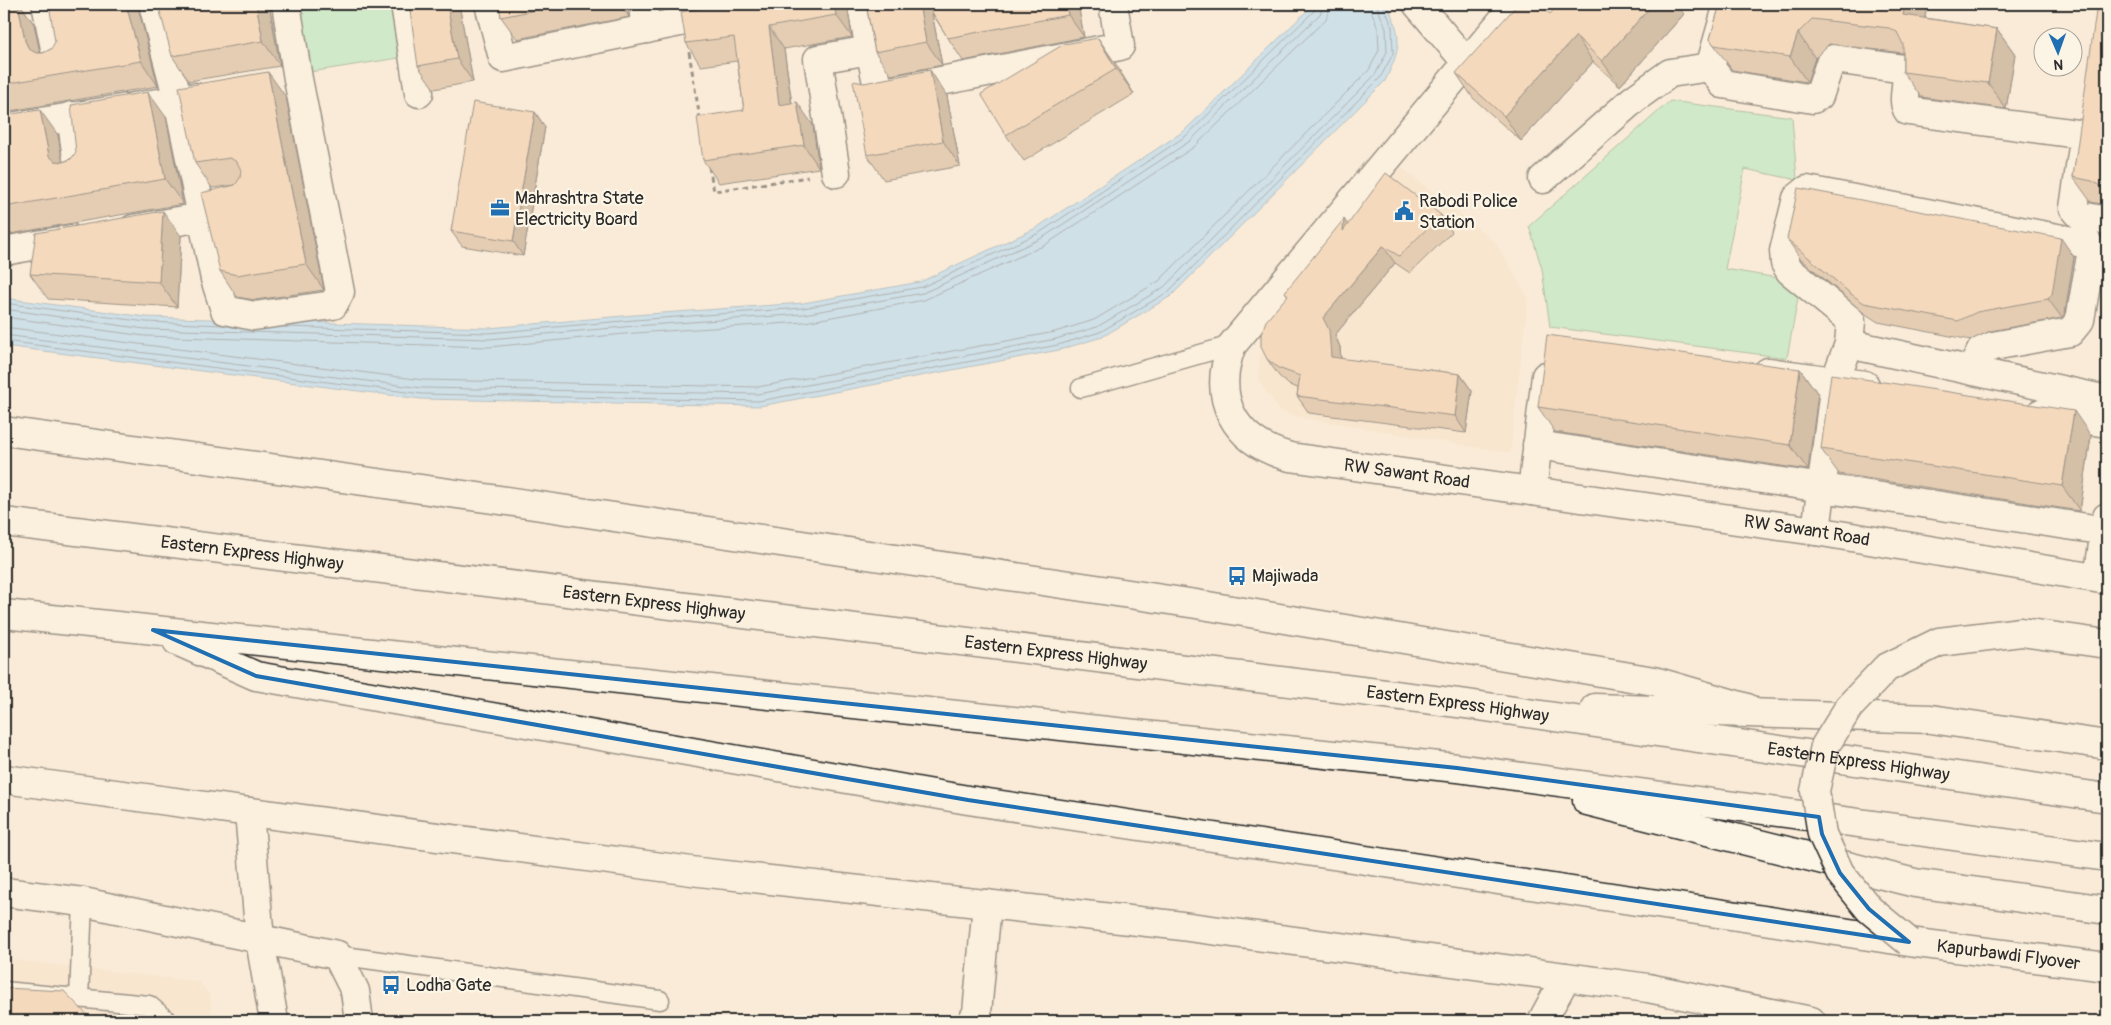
<svg xmlns="http://www.w3.org/2000/svg" width="2111" height="1025" font-family="Pangolin,sans-serif">
	<rect width="100%" height="100%" fill="#f9ebd7"/>
	<filter id="ink" filterUnits="userSpaceOnUse"><feTurbulence type="fractalNoise" baseFrequency=".02" numOctaves="2"/><feDisplacementMap in="SourceGraphic" scale="10" xChannelSelector="R" yChannelSelector="G"/><feConvolveMatrix kernelMatrix="1 2 1 2 8 2 1 2 1" color-interpolation-filters="sRGB"/></filter>
	<g filter="url(#ink)">
		<path fill="#f6dfc6" d="M1401 167 1495 242 1528 298 1510 453 1295 416 1279 410 1259 381 1260 357 1269 333Z
			M4 959 199 982 210 996 212 1021H4Z"/>
		<path fill="#9ee6b5" stroke="#648870" d="M296 4H395L405 57 310 72Z
			M1670 101 1792 117 1797 180 1745 169 1725 269 1801 282 1787 358 1550 327 1542 269 1529 226Z"/>
		<path fill="#9cd2fb" stroke="#6f8fa8" d="M1314 4H1387C1403 38 1401 48 1385 81L1171 296 1102 337 1059 350 760 406 421 399 4 346V298L146 317 489 328 634 315 803 303 920 282 1036 228 1184 131Z"/>
		<g fill="none" stroke-linecap="round" stroke-linejoin="round">
			<path stroke="#586e7e" stroke-width="1" d="M4 303 146 322 223 325
				M4 309 145 329 489 339 635 326 804 314 923 293 1042 238 1190 141 1320 14 1324 4
				M4 317 145 336 489 347 635 333 805 322 924 300 1045 245 1194 147 1326 19 1331 4
				M4 327 423 380 758 387 1055 332 1094 320 1159 281 1369 70 1379 50 1378 29 1369 4
				M285 327 489 333 634 320 803 308 922 287 1039 233 1186 136 1316 9 1317 4
				M4 335 422 388 758 394 1056 339 1097 327 1164 287 1375 75 1387 52 1386 28 1376 4
				M4 341 422 394 759 401 1058 345 1100 332 1168 292 1380 78 1393 54 1392 26 1383 4"/>
			<g stroke="#2b2b2b" stroke-width="21">
				<path id="lane" d="M1081 388 1232 345
					M337 955 660 1000
					M4 991 149 1005 168 1021
					M79 998 83 902"/>
			</g>
			<g stroke="#2b2b2b" stroke-width="31">
				<g id="street">
					<path d="M46 4 58 63"/>
					<path d="M153 4 178 100 215 279 225 310 254 316 333 305 340 292 298 79 286 4"/>
					<path d="M405 4 419 93"/>
					<path d="M489 4 503 58 769 4"/>
					<path d="M642 4 647 29"/>
					<path d="M861 4 879 93 1120 46 1113 4"/>
					<path d="M1417 4 1467 63"/>
					<path id="s1" d="M1516 4 1232 345C1211 399 1234 442 1290 457L1816 531 2107 580"/>
					<path d="M1728 4 1710 67 1723 84 1813 99 1819 96 1830 63 1834 59 1904 69C1911 82 1900 98 1908 111L2085 135"/>
					<path d="M71 116 79 172"/>
					<path d="M4 128 195 97"/>
					<path d="M2083 147 2074 208 2081 216 2107 221"/>
					<path d="M836 173 818 59 870 50"/>
					<path d="M1543 179 1634 99 1670 73 1710 67"/>
					<path d="M133 229 202 217"/>
					<path d="M4 251 71 239"/>
					<path d="M1849 344 2107 400"/>
					<path d="M1768 372 1835 381 1816 531"/>
					<path d="M1865 385 1835 381 1849 344 1851 321 1790 271 1785 263 1784 251 1797 198 1807 190 2088 244 2091 255 2080 320 2070 332 1993 346 1981 351 1972 370"/>
					<path d="M2041 413 2107 423"/>
					<path d="M4 431 507 501 1196 604 1654 681 1747 708"/>
					<path d="M1537 445 2107 531"/>
					<path d="M1532 491 1546 376"/>
					<path d="M2098 578 2107 517"/>
					<path d="M4 779 699 872 1174 925 1648 988 1811 1021"/>
					<path d="M249 812 260 940 274 1021"/>
					<path d="M4 892 83 902 337 955 355 991 359 1021"/>
					<path d="M972 1021 977 1013 987 904"/>
					<path d="M1542 1021 1566 977"/>
				</g>
			</g>
			<g stroke="#2b2b2b" stroke-width="31">
				<g id="highway">
					<path id="s2" d="M4 522 1466 704 2107 798"/>
					<path d="M4 614 1457 768 2107 857"/>
					<path id="s3" d="M177 641 256 676 968 800 1909 942 2107 967"/>
					<path d="M1595 708 1931 719 2107 745"/>
					<path d="M1587 801 1915 883 2107 910"/>
				</g>
			</g>
			<path stroke="#2b2b2b" stroke-width="3" stroke-dasharray="5 4" stroke-linecap="butt" d="M689 52 700 119
				M709 167 714 191 808 177"/>
			<use href="#lane" stroke="#fcf5e5" stroke-width="18"/>
			<use href="#street" stroke="#fcf5e5" stroke-width="28"/>
			<use href="#highway" stroke="#fcf5e5" stroke-width="28"/>
			<g stroke="#2b2b2b" stroke-width="31" stroke-linecap="butt">
				<path id="highway-bridge" d="M1909 942 1869 909 1840 873 1822 834 1815 791 1825 746 1849 707 1886 668 1939 642 2021 632 2107 644"/>
			</g>
			<use href="#highway-bridge" stroke="#fcf5e5" stroke-width="28"/>
		</g>
		<path fill="#cda987" stroke="#2b2b2b" d="M4 4H20L34 24 40 53H43L138 7 158 86 4 112Z
			M269 4 280 66 189 81 172 56Z
			M459 4 473 82 434 89 418 66Z
			M499 4H628L629 17 517 39 501 17Z
			M655 4H692L659 10Z
			M847 4 852 37 784 49 792 103 813 125 819 168 719 183 703 160 744 110 737 61 701 66 686 43Z
			M866 4H1078L1084 37 963 61 948 38 932 13 942 65 891 75 875 52Z
			M1246 4H1261L1250 5Z
			M1720 4H1921L1926 11 1925 18 1997 29 2015 54 2006 109 1921 97 1903 72V53L1829 44 1815 58 1807 82 1732 70 1710 39Z
			M2107 4V205L2091 202 2073 177Z
			M1550 14H1684L1620 86 1593 62 1521 141 1473 98 1456 73Z
			M1098 38 1115 63 1134 94 1024 161 1006 135Z
			M864 83 947 96 960 166 884 180 867 155Z
			M286 97 324 290 255 300 237 297 220 271 235 185 212 188 195 163Z
			M535 112 545 127 523 256 462 246 451 231Z
			M4 115 58 135 63 162 166 117 183 204 4 235Z
			M1441 215 1452 232 1410 273 1395 263 1335 335 1340 347 1341 359 1460 374 1472 391 1466 433 1309 413 1297 396 1298 388 1289 385 1279 376 1267 359 1288 296 1285 292 1348 224Z
			M181 236 177 307 48 299 30 274Z
			M1787 239 2074 257 2065 313 2062 318 1990 331 1971 340 1878 322 1864 313 1800 258Z
			M1800 369 1818 394 1808 470 1555 432 1538 407Z
			M2091 436 2080 511 1839 474 1821 449Z"/>
		<path fill="#a7896e" stroke="#2b2b2b" d="M18 4H20L34 24 43 67 29 49 25 41Z
			M126 4H138V7L158 86 141 61Z
			M256 4H269L280 66 263 41Z
			M447 4H459L473 82 457 59Z
			M620 4H628L629 17Z
			M834 4H847L852 37 836 15Z
			M919 4H929L931 8 942 65 926 42Z
			M1066 4H1078L1084 37 1068 15Z
			M1653 4H1676L1684 14 1620 86 1602 61Z
			M1905 4H1921L1926 11 1921 40 1903 15Z
			M769 27 784 49 795 128 779 105Z
			M1997 29 2015 54 2006 109 1988 83Z
			M1798 33 1815 58 1807 82 1790 57Z
			M1576 36 1593 62 1521 141 1504 116Z
			M1098 38 1115 63 1134 94 1116 69Z
			M930 70 947 96 960 166 943 141Z
			M268 72 286 97 324 290 306 264Z
			M148 92 166 117 183 204 165 179Z
			M797 102 813 125 819 168 804 145Z
			M40 110 58 135 66 181 49 156Z
			M535 112 545 127 523 256 513 241Z
			M163 211 181 236 177 307 159 282Z
			M1344 219 1355 235 1343 231Z
			M2061 238 2074 257 2065 313 2062 318 2048 299Z
			M1383 246 1395 263 1335 335 1340 347 1342 374 1331 357 1323 318Z
			M1800 369 1818 394 1808 470 1790 445Z
			M1460 374 1472 391 1466 433 1455 416Z
			M2074 411 2091 436 2080 511 2062 486Z"/>
		<path fill="#eec49d" stroke="#2b2b2b" d="M4 4H18L25 41 29 49 36 53H43L51 49 55 42 49 4H126L141 61 4 84Z
			M158 4H256L263 41 172 56Z
			M409 4H447L457 59 418 66Z
			M499 4H565L501 17Z
			M722 4H834L836 15 769 27 779 105 797 102 804 145 703 160 697 117 744 110 734 37 686 43 681 12Z
			M866 4H919L926 42 875 52Z
			M927 4H1066L1068 15 948 38Z
			M1518 4H1538L1550 14 1559 4H1653L1602 61 1576 36 1504 116 1456 73Z
			M1720 4H1905L1903 15 1997 29 1988 83 1903 72V44L1897 32 1889 28 1812 19 1798 33 1790 57 1714 45 1710 39Z
			M2097 4H2107V187L2101 186 2092 181 2073 177Z
			M1098 38 1116 69 1006 135 981 94 1064 44Z
			M930 70 943 141 867 155 853 81 864 83Z
			M268 72 306 264 237 275 220 271 201 193 235 185 240 178 241 170 237 162 230 158 195 163 179 87Z
			M148 92 165 179 4 207V115L40 110 49 156 55 161 63 162 71 159 76 152 71 105Z
			M473 102 535 112 513 241 451 231Z
			M1386 173 1441 215 1399 256 1383 246 1323 318 1329 330 1331 357 1460 374 1455 416 1297 396 1300 376 1278 368 1267 359 1261 347V334L1266 321 1288 295 1285 292 1344 219 1343 231Z
			M1798 188 2061 238 2052 294 2048 299 1977 312 1958 321 1864 303 1851 294 1787 239Z
			M163 211 159 282 30 274 36 233Z
			M1547 335 1800 369 1790 445 1538 407Z
			M1831 374 2074 411 2062 486 1821 449Z
			M4 988 64 991 93 1021H4Z"/>
	</g>
	<path d="M0 0H2111V1025H0ZM153 630 1457 768 1819 817 1822 834 1840 873 1869 909 1909 942 968 800 256 676Z" fill="#f9ebd7" fill-opacity=".55" fill-rule="evenodd"/>
	<path fill="none" stroke="#1f6fb2" stroke-width="4" stroke-linejoin="round" d="M153 630 1457 768 1819 817 1822 834 1840 873 1869 909 1909 942 968 800 256 676Z"/>
	<defs>
		<g id="office-bare" transform="scale(1.5)"><path d="M-6-3h4V-5.5h4V-3h4V5H-6ZM-1-4.5V-3h2v-1.5ZM-6 0V1H6V0Z" fill="#1f6fb2" stroke="#fcf5e5" stroke-width="2.5" paint-order="stroke"/></g>
		<g id="civic-bare" transform="scale(1.5)"><path d="M-.6-6.5H3V-4.5H.6V-3L4-1V1h2V6H-6V1h2V-1L-.6-3ZM-1.2 2.5V6h2.4V2.5Z" fill="#1f6fb2" stroke="#fcf5e5" stroke-width="2.5" paint-order="stroke"/></g>
		<g id="bus-bare" transform="scale(1.5)"><path d="M-5-6H5V4H4V6H2V4H-2V6H-4V4H-5ZM-3.5-4V0h7V-4ZM-3.5 1.2v1.5H-2V1.2ZM2 1.2v1.5H3.5V1.2Z" fill="#1f6fb2" stroke="#fcf5e5" stroke-width="2.5" paint-order="stroke"/></g>
	</defs>
	<g fill-rule="evenodd">
		<use href="#office-bare" x="500" y="208"/>
		<use href="#civic-bare" x="1404" y="211"/>
		<use href="#bus-bare" x="1237" y="576"/>
		<use href="#bus-bare" x="391" y="985"/>
	</g>
	<g text-anchor="middle" stroke-width="4.5" stroke-linejoin="round" paint-order="stroke">
		<g font-size="18" fill="#2b2b2b" stroke="#fcf5e5" text-anchor="start">
			<text x="515" y="204">Mahrashtra State<tspan x="515" dy="21">Electricity Board</tspan></text>
			<text x="1419" y="207">Rabodi Police<tspan x="1419" dy="21">Station</tspan></text>
			<text x="1252" y="582">Majiwada</text>
			<text x="406" y="991">Lodha Gate</text>
		</g>
		<g font-size="18" fill="#2b2b2b" stroke="#fcf5e5">
			<text dy="6" stroke="none"><textPath href="#s1" startOffset="708">RW Sawant Road</textPath></text>
			<text dy="6" stroke="none"><textPath href="#s1" startOffset="1112">RW Sawant Road</textPath></text>
			<text dy="6" stroke="none"><textPath href="#s2" startOffset="250">Eastern Express Highway</textPath></text>
			<text dy="6" stroke="none"><textPath href="#s2" startOffset="655">Eastern Express Highway</textPath></text>
			<text dy="6" stroke="none"><textPath href="#s2" startOffset="1060">Eastern Express Highway</textPath></text>
			<text dy="6" stroke="none"><textPath href="#s2" startOffset="1465">Eastern Express Highway</textPath></text>
			<text dy="6" stroke="none"><textPath href="#s2" startOffset="1870">Eastern Express Highway</textPath></text>
			<text dy="6" stroke="none"><textPath href="#s3" startOffset="1861">Kapurbawdi Flyover</textPath></text>
		</g>
	</g>
	<rect width="2111" height="1025" fill="none" stroke="#fcf5e5" stroke-width="20"/>
	<rect x="10" y="10" width="2091" height="1005" fill="none" stroke="#2b2b2b" stroke-width="2" filter="url(#ink)"/>
	<g transform="translate(2058 52) rotate(178)"><circle r="24" fill="#fcf5e5" stroke="#a8a49b"/>
	<path d="M0-4L9 19L0 12L-9 19Z" fill="#1f6fb2"/>
	<text y="-8" font-size="14" font-weight="bold" text-anchor="middle" fill="#2b2b2b">N</text>
	</g>
</svg>
